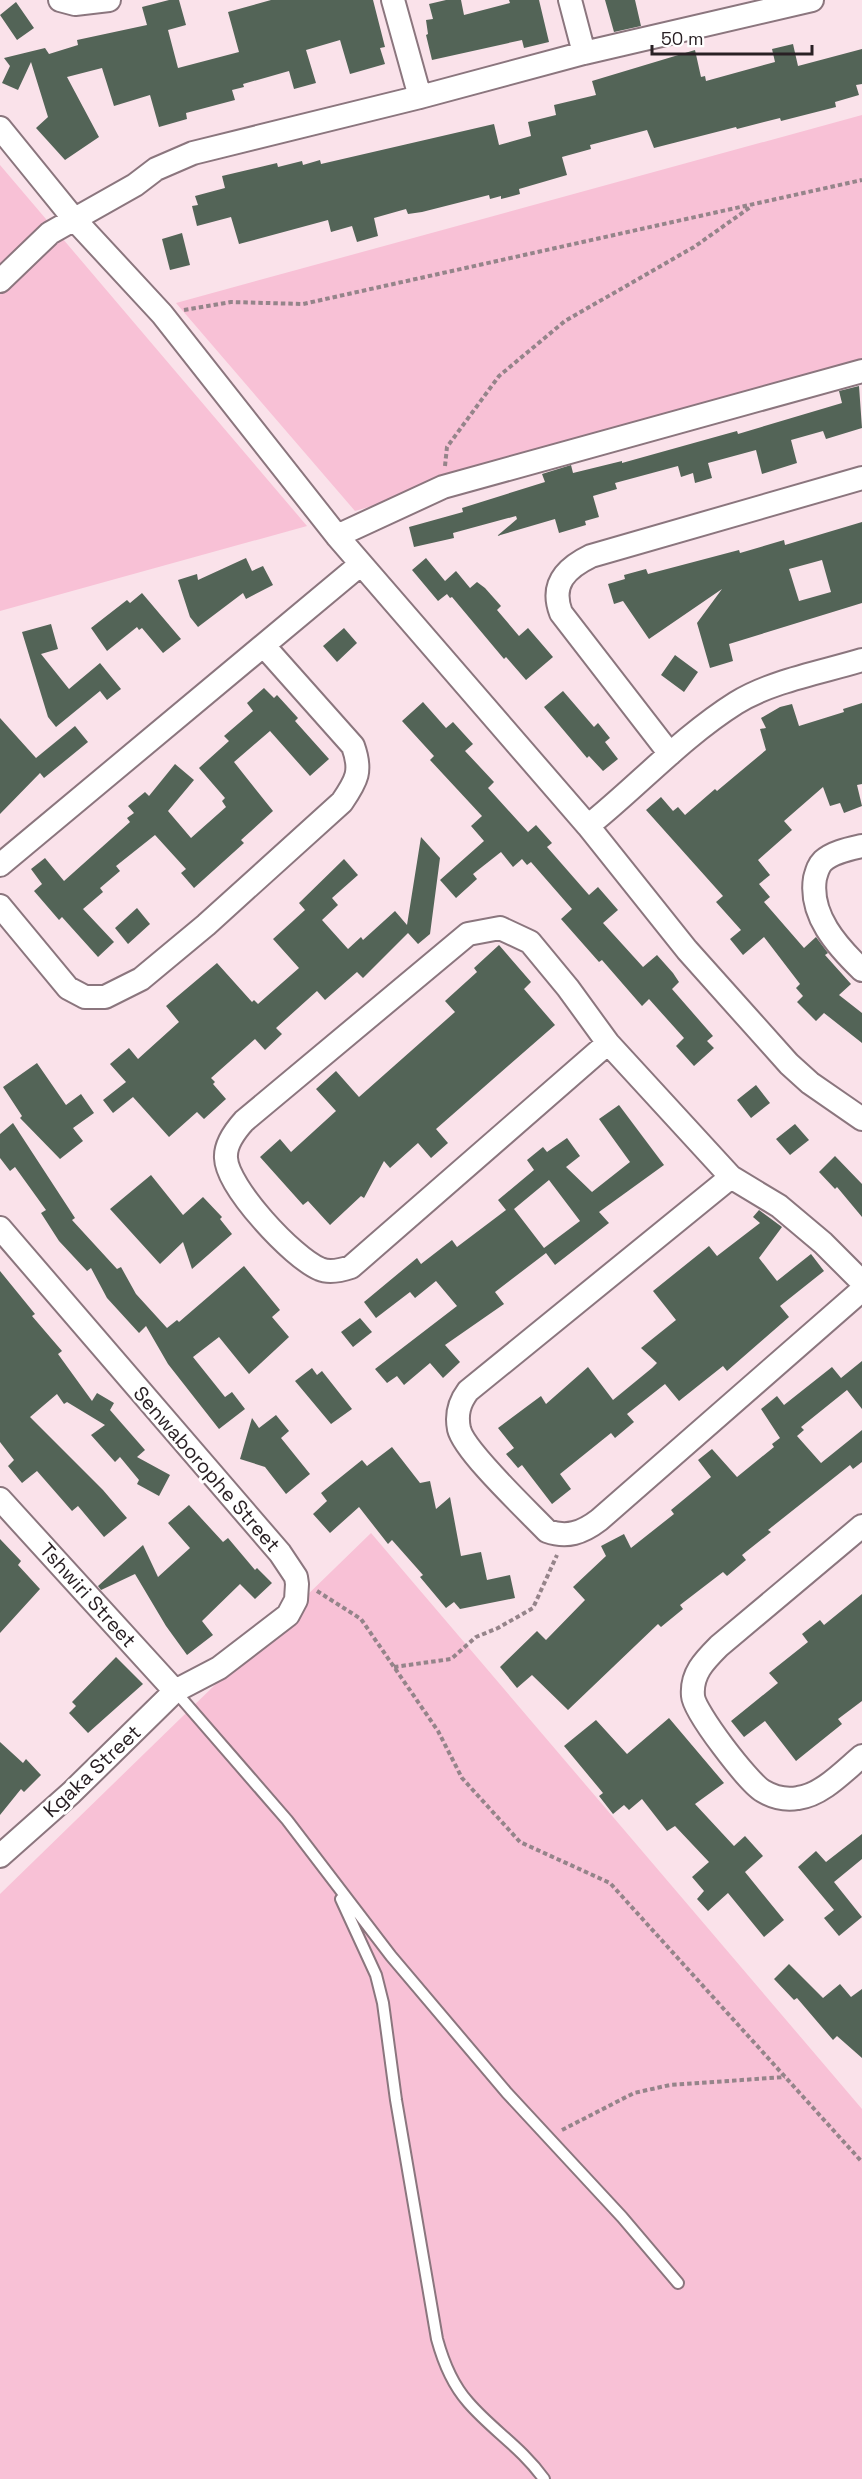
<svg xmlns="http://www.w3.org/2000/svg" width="862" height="2479" font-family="'Space Grotesk',sans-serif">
	<rect width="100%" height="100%" fill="#fae2ea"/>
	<path fill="#f8c1d6" d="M862 115V365L355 511 176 303Z
		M0 165 307 526 0 611Z
		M371 1533 862 2109V2479H0V1894Z"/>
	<path fill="#536457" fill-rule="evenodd" d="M169 0H179L186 25 168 30 178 68 239 52 228 12 271 0H373L385 47 380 48 385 64 350 74 340 40 306 50 316 83 294 89 289 71 243 84 244 87 232 90 235 100 186 113 187 119 159 127 150 95 114 106 102 68 67 77 99 137 65 160 36 128 48 117 31 62 18 90 2 83 10 66 4 58 45 48 49 54 78 45 77 40 147 25 142 7Z
		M446 0H461L464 15 510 3 509 0H539L549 42 524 48 522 40 432 60 426 35 428 34 426 20 433 19 429 4Z
		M605 0H635L641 26 614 32Z
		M16 2 34 28 17 40 0 15Z
		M793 44 798 66 862 49V84L856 85 859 95 835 102 836 107 781 121 780 118 737 129 736 127 654 148 647 130 590 145 591 149 562 157 567 175 519 189 520 194 501 199V196L490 199 489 195 422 212 408 214 406 209 374 218 378 236 357 242 352 226 331 232 328 220 239 244 231 217 197 226 192 206 198 205 195 196 225 188 222 176 277 163 278 167 302 161 303 165 320 160 321 164 494 124 499 145 531 136 528 122 556 115 554 105 596 95 592 81 695 50 701 77 705 76 706 81 775 62 772 49Z
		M182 233 190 265 170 270 162 239Z
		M859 386 862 428 826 439 823 431 791 440 797 463 762 474 756 450 708 463 712 478 695 483 693 473 681 477 678 466 615 483 617 489 593 496 599 517 585 521 586 525 559 533 555 519 497 536 517 519 516 516 453 533 454 538 414 547 409 527 463 512 462 508 545 482 542 474 571 465 573 473 622 461V463L726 434 737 431 738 434 842 403 839 391Z
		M862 522V603L729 644 733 661 710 668 697 623 722 589 649 639 623 601 614 604 608 584 625 579 624 575 646 569 648 574 739 550 740 553 784 540 785 545ZM822 560 831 592 799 601 789 569Z
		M246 558 252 571 263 566 273 585 246 599 243 593 198 627 190 617 178 580 197 574 198 580Z
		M426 558 445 581 456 571 470 588 477 582 485 588 501 606 497 610 519 636 528 628 553 657 526 680 506 657 504 659 452 597 450 598 447 594 438 601 412 570Z
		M142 593 181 639 163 653 142 628 139 630 137 627 107 651 91 628 127 600 130 603Z
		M51 624 58 649 41 654 69 689 100 663 121 689 107 700 100 691 56 727 48 717 22 632Z
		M344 628 357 643 337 662 323 646Z
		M675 655 698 672 684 692 661 675Z
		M264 688 274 698 277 695 298 718 295 721 329 759 310 776 270 731 234 762 273 811 241 840 244 843 194 888 181 873 186 869 155 835 116 866 120 871 100 888 103 892 83 909 114 942 98 957 62 917 59 920 34 891 42 884 31 869 45 858 64 881 130 822 127 818 134 813 128 806 145 792 149 796 175 764 194 780 168 811 191 838 226 807 222 801 225 798 199 768 229 741 224 736 253 711 247 703Z
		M563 691 594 727 598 723 610 738 605 742 618 759 603 771 589 756 587 758 544 707Z
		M423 702 446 728 453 722 473 744 465 751 494 782 488 788 528 832 536 825 552 843 547 847 589 895 598 887 618 910 603 923 643 967 657 955 673 973 679 982 672 989 713 1036 707 1041 714 1048 694 1066 676 1046 684 1038 649 999 642 1006 602 960 599 962 561 919 572 909 531 862 527 865 522 859 513 867 501 852 473 874 477 879 456 898 440 880 484 841 471 826 482 816 430 760 434 756 402 721Z
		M862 703V784L857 785 862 806 844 813 840 803 830 806 823 787 784 821 792 830 758 860 770 875 759 884 770 897 764 902 804 948 816 937 828 953 825 955 851 984 839 995 862 1013V1043L824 1013 816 1021 797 1002 803 996 796 988 800 984 764 937 743 955 730 939 741 930 716 902 723 896 646 810 661 797 673 811 678 807 685 815 715 789 717 791 766 750 760 729 766 728 761 718 780 707 792 704 799 726 844 712 843 709Z
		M0 718 36 758 75 726 88 742 44 778 40 773 0 814Z
		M421 837 440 858 430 934 418 944 408 933 363 978 357 972 325 1000 317 991 276 1028 282 1034 265 1050 255 1039 211 1078 215 1082 213 1084 226 1099 204 1119 197 1112 169 1137 133 1097 113 1113 103 1100 126 1082 110 1064 129 1048 138 1059 179 1022 166 1006 217 963 252 1002 254 1000 258 1004 299 968 273 939 305 910 299 903 344 859 358 875 332 898 338 905 322 920 348 949 361 937 363 940 395 911 407 925Z
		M137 908 150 924 128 944 115 928Z
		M499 945 531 982 524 989 555 1025 436 1129 448 1143 431 1158 418 1143 390 1168 384 1161 364 1198 361 1196 330 1225 308 1201 303 1205 260 1157 280 1139 291 1152 336 1111 316 1089 336 1071 359 1097 455 1012 445 1001 477 972 474 968Z
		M37 1063 66 1105 81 1094 94 1113 73 1128 83 1141 60 1159 20 1118 22 1116 3 1087Z
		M756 1085 770 1103 751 1118 737 1100Z
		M619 1105 664 1165 599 1212 609 1223 555 1265 546 1253 495 1292 504 1304 445 1345 460 1362 443 1378 430 1363 404 1385 397 1376 387 1383 375 1369 457 1306 436 1281 415 1298 410 1292 376 1318 364 1302 417 1258 421 1264 452 1240 457 1247 506 1210 498 1200 534 1170 527 1160 543 1147 547 1152 567 1138 580 1156 566 1167 592 1192 630 1162 599 1119ZM549 1180 580 1221 544 1248 514 1209Z
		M13 1123 75 1218 72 1220 117 1269 121 1267 136 1294 167 1328 177 1320 179 1322 244 1266 280 1310 272 1317 289 1337 249 1374 219 1337 193 1357 225 1397 232 1392 245 1409 219 1429 168 1364 146 1326 139 1333 107 1298 91 1268 87 1271 59 1241 41 1213 46 1210 15 1167 10 1171 0 1158V1134Z
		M795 1124 809 1140 790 1155 776 1139Z
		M835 1156 862 1184V1217L837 1187 835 1189 819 1172Z
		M151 1175 183 1215 203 1197 222 1217 220 1219 232 1234 192 1269 183 1242 160 1264 110 1209Z
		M759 1210 782 1227 759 1258 777 1281 811 1254 824 1271 780 1306 789 1317 727 1371 723 1366 679 1401 665 1384 627 1414 634 1422 615 1438 611 1433 560 1474 571 1489 552 1504 522 1465 518 1468 506 1454 514 1448 498 1428 541 1396 546 1404 588 1367 613 1400 652 1368 657 1363 641 1348 676 1320 653 1291 709 1246 717 1256 760 1223 753 1217Z
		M0 1271 35 1314 32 1316 62 1351 58 1354 92 1401 97 1393 114 1403 110 1410 145 1450 137 1457 170 1475 159 1496 137 1484 139 1480 120 1457 115 1462 91 1435 105 1425 67 1402 64 1404 57 1394 30 1417 103 1490 127 1518 104 1537 78 1506 72 1511 37 1471 22 1483 8 1466 14 1460 0 1442Z
		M360 1318 372 1332 353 1347 341 1332Z
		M862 1361V1409L847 1390 801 1427 804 1430 797 1436 821 1463 862 1430V1462L853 1469 850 1465 768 1530 771 1532 742 1555 746 1560 727 1576 723 1572 680 1605 683 1609 661 1627 658 1624 568 1710 532 1675 517 1688 500 1667 537 1631 546 1640 585 1600 573 1587 606 1556 601 1546 624 1534 631 1548 674 1514 671 1510 711 1477 698 1460 712 1449 737 1477 774 1447 772 1444 780 1438 761 1409 777 1396 784 1405 832 1367 841 1378Z
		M312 1368 317 1375 322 1371 352 1409 331 1424 295 1381Z
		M276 1415 289 1431 281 1438 310 1474 286 1494 265 1467 240 1459 252 1418 259 1428Z
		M392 1447 420 1483 430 1481 436 1509 450 1497 461 1556 481 1552 487 1580 510 1575 515 1598 460 1609 454 1602 446 1608 420 1577 423 1575 392 1540 388 1544 359 1507 330 1533 313 1514 327 1501 321 1493 362 1460 367 1466Z
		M189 1505 223 1542 228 1538 255 1570 257 1568 272 1583 255 1599 240 1584 202 1621 213 1635 187 1655 166 1626 135 1574 101 1590 98 1586 143 1545 158 1577 190 1548 168 1523Z
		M0 1539 21 1561 18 1565 40 1589 0 1633Z
		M862 1594V1701L838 1719 842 1724 796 1761 765 1721 744 1737 731 1721 778 1683 769 1673 808 1642 802 1634 820 1620 824 1625Z
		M116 1657 143 1684 88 1733 69 1713 76 1706 72 1702Z
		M669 1718 724 1783 695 1804 734 1846 745 1836 763 1856 745 1872 784 1920 764 1937 728 1893 708 1911 697 1899 704 1891 692 1877 709 1862 675 1826 667 1831 642 1799 629 1810 624 1805 613 1814 599 1796 603 1793 564 1746 596 1720 627 1754Z
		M0 1742 23 1763 26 1759 41 1775 24 1792 21 1789 0 1815Z
		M862 1834V1859L834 1882 862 1917 839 1936 824 1918 834 1910 798 1867 816 1851 826 1862Z
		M789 1964 823 1998 840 1984 851 1997 862 1989V2058L837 2036 833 2040 797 1998 794 2000 774 1979Z"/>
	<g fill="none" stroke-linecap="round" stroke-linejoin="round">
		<g stroke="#8b767e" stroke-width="14">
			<path id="service" d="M175 1691 287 1820 391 1956 507 2093 622 2217 678 2283
				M341 1899 376 1975 383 2003 396 2100 437 2339C443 2361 452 2384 468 2402 492 2430 521 2447 544 2479"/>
		</g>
		<g stroke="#8b767e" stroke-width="26">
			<path id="minor" d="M60 0 75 4 109 0
				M393 0 420 97
				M570 0 584 53
				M0 128 74 219 162 314 337 536 588 826 687 950 789 1064 810 1083 862 1119
				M0 281 50 233 135 185 156 169 193 153 420 97 584 53 812 0
				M337 536 443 487 862 371
				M670 754 561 613C550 584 566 568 591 556L862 478
				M588 826C638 786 682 737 736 703 771 681 823 672 862 660
				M862 846C849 849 833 852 823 861 818 866 817 871 815 878 809 915 837 946 862 970
				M0 865 361 564
				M0 906 68 988 85 997H105L141 979 206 925 342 802C357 780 362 771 353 746L264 646
				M608 1043 351 1267C342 1270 329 1273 320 1269 293 1258 227 1187 226 1158 225 1145 235 1131 244 1121L468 934 500 928 530 942 568 988 608 1043 731 1177 779 1206 823 1243 862 1282
				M731 1177 468 1391C459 1403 456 1414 459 1429 464 1451 528 1511 547 1531 567 1538 582 1533 599 1520L862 1290
				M0 1228 280 1553 296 1577 297 1584 296 1600 288 1615 219 1668 175 1691 71 1793 0 1856
				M0 1499 175 1691
				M862 1526 719 1646C704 1661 691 1674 693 1696 694 1712 749 1783 763 1791 773 1797 786 1800 798 1798 822 1795 844 1771 862 1756"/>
		</g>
		<path stroke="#95848a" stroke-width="4" stroke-dasharray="4.5 3" stroke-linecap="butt" d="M184 310 231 302 303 304 862 180
			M445 466 447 447 499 376 565 321 694 247 752 206
			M317 1591 361 1619 438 1731 462 1778 520 1842 610 1883 862 2162
			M394 1667 451 1659 476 1637 498 1628 533 1608 557 1555
			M562 2130 634 2093 670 2085 785 2077"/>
		<use href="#service" stroke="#fff" stroke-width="10"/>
		<use href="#minor" stroke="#fff" stroke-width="22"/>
	</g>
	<g text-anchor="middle" stroke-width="6" stroke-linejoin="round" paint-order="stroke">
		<g font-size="20" fill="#292024" stroke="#fff">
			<text transform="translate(207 1469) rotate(49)" y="7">Senwaborophe Street</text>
			<text transform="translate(88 1595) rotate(48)" y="7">Tshwiri Street</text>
			<text transform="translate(92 1771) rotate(-43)" y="7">Kgaka Street</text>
		</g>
	</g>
	<path d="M652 45v9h160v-9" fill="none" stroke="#292024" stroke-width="3"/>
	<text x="661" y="45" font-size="18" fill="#292024" stroke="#ffffff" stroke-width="4.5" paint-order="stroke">50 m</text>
</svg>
